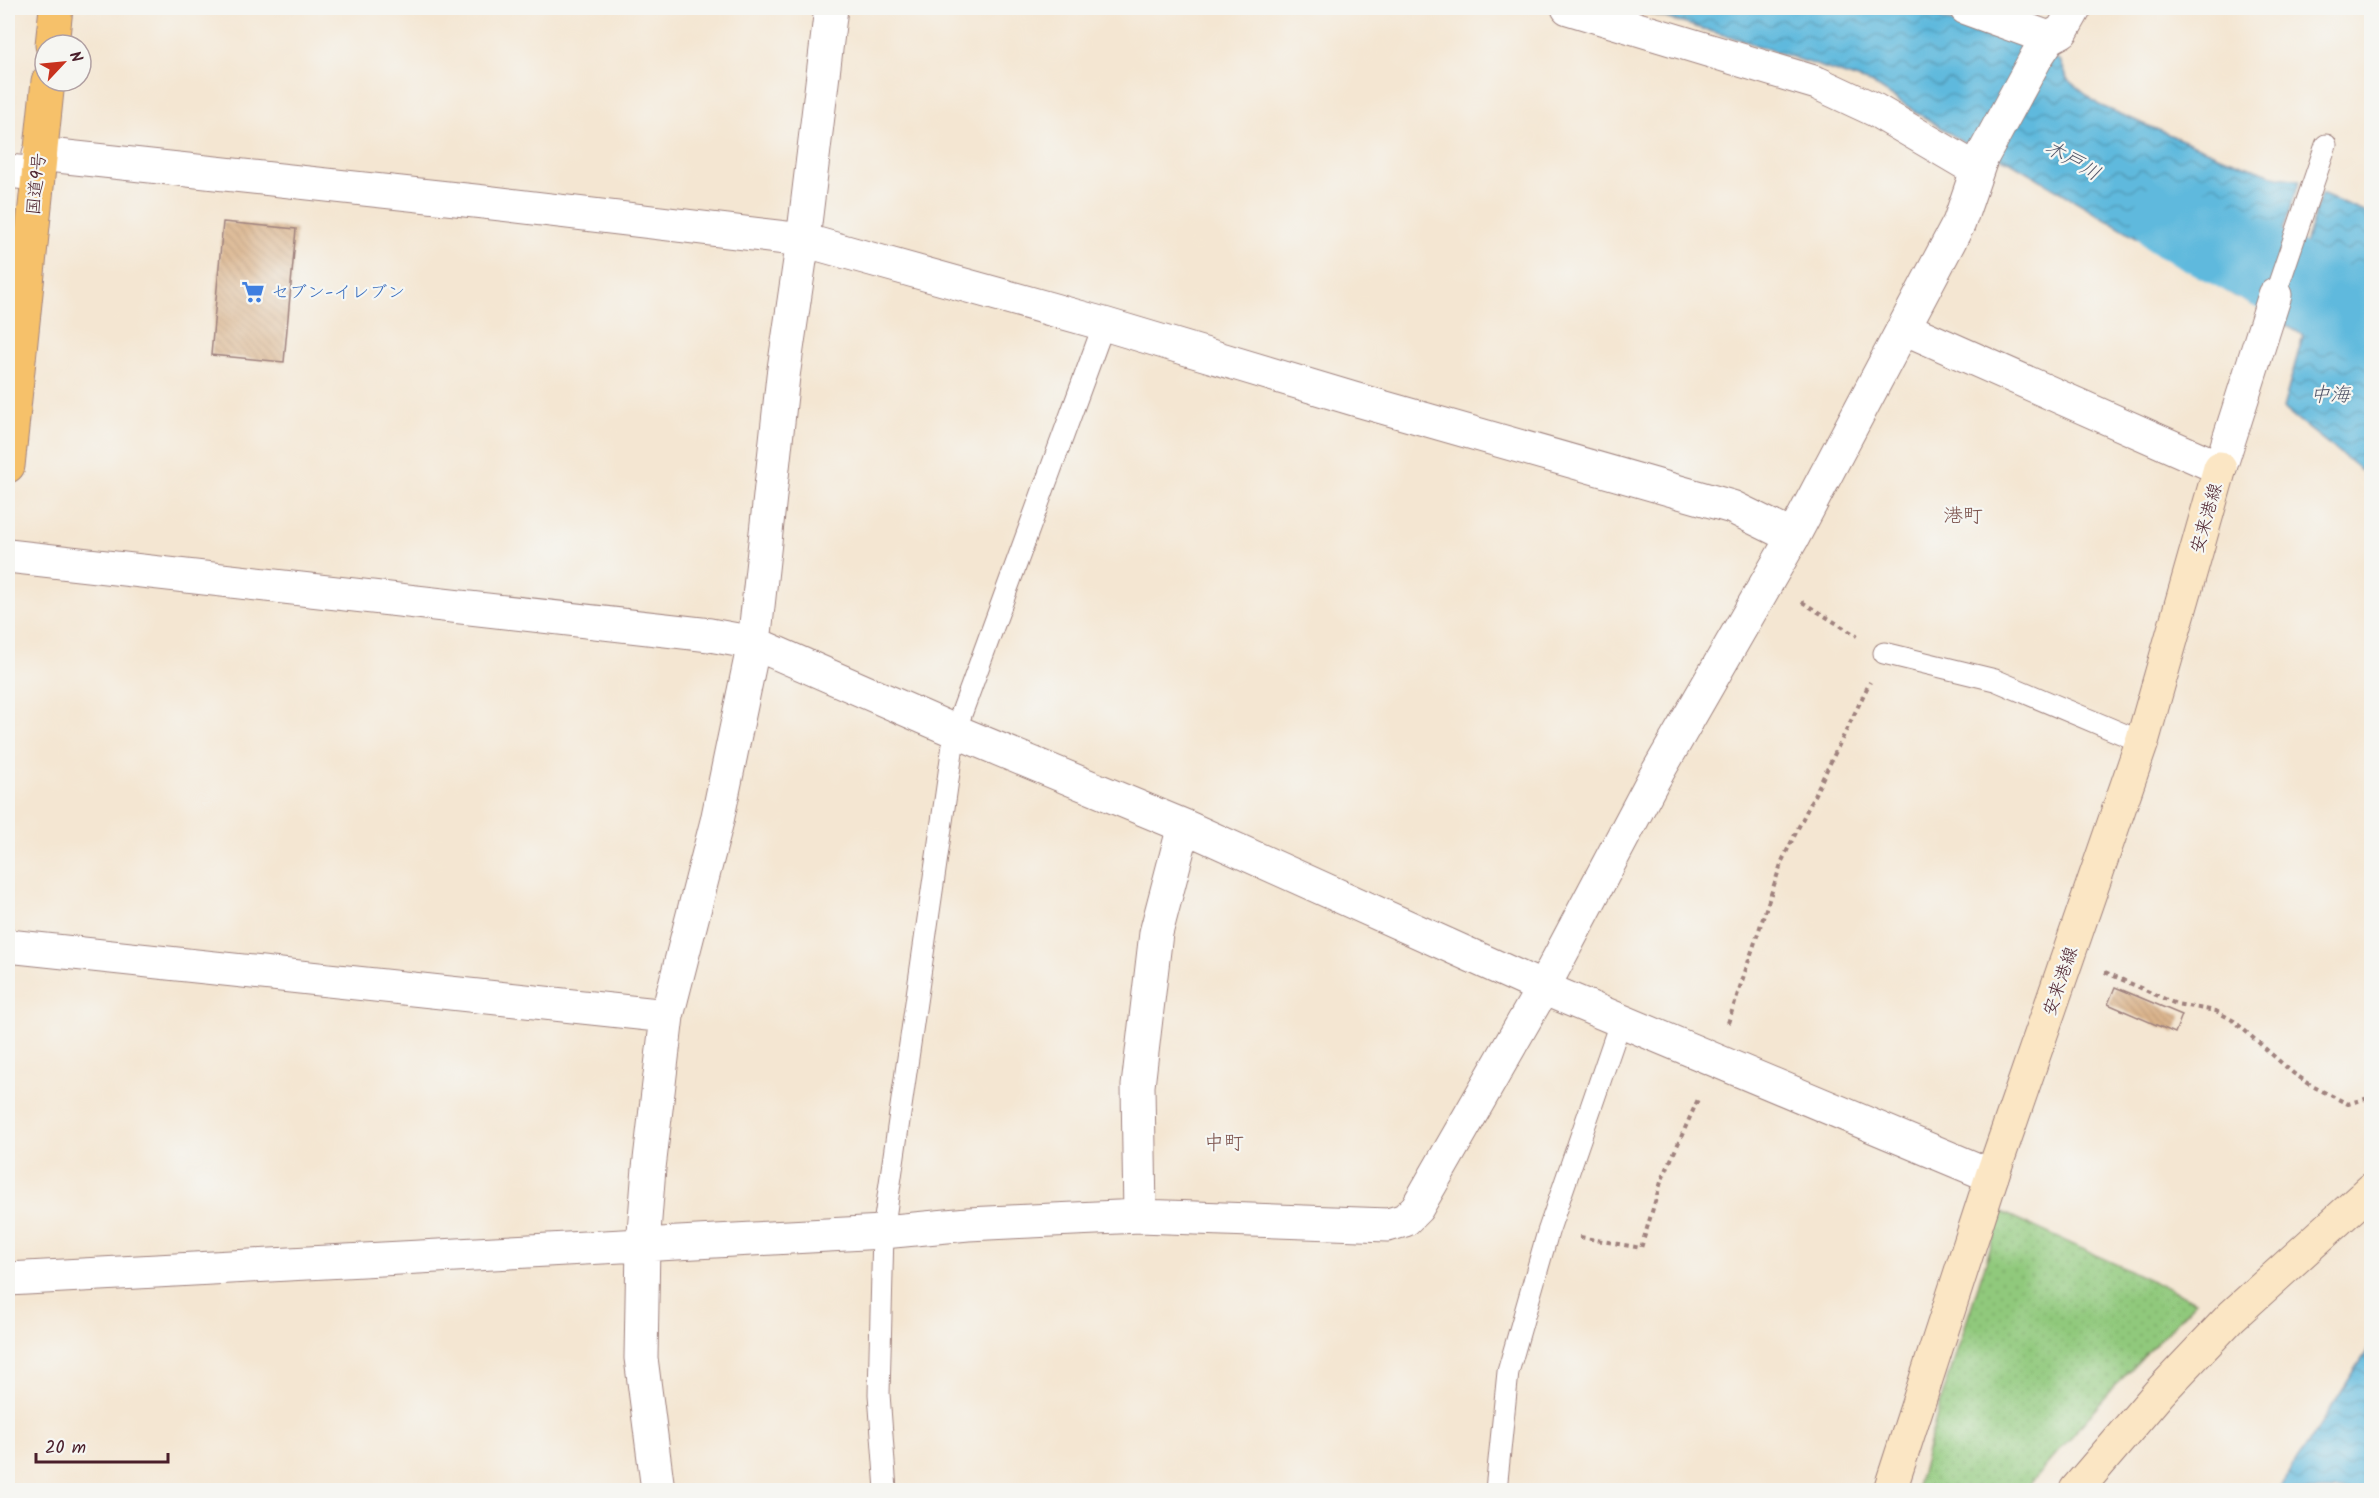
<svg xmlns="http://www.w3.org/2000/svg" width="2379" height="1498" font-family="Kalam,'Klee One',sans-serif">
	<defs>
		<pattern id="park-dots" width="8" height="8" patternUnits="userSpaceOnUse" patternTransform="scale(1.5)"><rect width="8" height="8" fill="#90c97c"/><path d="M2 2h.1M6 6h.1" fill="none" stroke="#7eac6b" stroke-width="1.8" stroke-linecap="round"/></pattern>
		<pattern id="water-waves" width="16" height="10" patternUnits="userSpaceOnUse" patternTransform="scale(1.5)"><rect width="16" height="10" fill="#5fb9dd"/><path d="M0 5q4-4 8 0t8 0" fill="none" stroke="#5096b3"/></pattern>
		<pattern id="building-back-hatch" width="6" height="6" patternUnits="userSpaceOnUse" patternTransform="scale(1.5)"><rect width="6" height="6" fill="#dab48c"/><path d="M-1 5l2 2M0 0l6 6M5-1l2 2" fill="none" stroke="#bd9a79"/></pattern>
	</defs>
	<rect width="100%" height="100%" fill="#f6f6f2"/>
	<filter id="ink" filterUnits="userSpaceOnUse"><feTurbulence type="fractalNoise" baseFrequency=".0167" numOctaves="2"/><feDisplacementMap in="SourceGraphic" scale="12" xChannelSelector="R" yChannelSelector="G"/><feConvolveMatrix kernelMatrix="1 2 1 2 8 2 1 2 1" color-interpolation-filters="sRGB"/></filter>
	<filter id="wash" filterUnits="userSpaceOnUse"><feTurbulence type="fractalNoise" baseFrequency=".008" numOctaves="4" result="noise"/><feDisplacementMap in="SourceGraphic" scale="24" xChannelSelector="R" yChannelSelector="G"/><feGaussianBlur stdDeviation="1.35" result="paint"/><feColorMatrix in="noise" values="0 0 0 0 0 0 0 0 0 0 0 0 0 0 0 0 0 1.4 0 .05"/><feComposite in="paint" operator="in"/></filter>
	<g filter="url(#wash)">
		<rect width="100%" height="100%" fill="#f4e6d2"/>
		<path fill="url(#park-dots)" stroke="#6d7454" stroke-width="1.5" d="M2002 1212 2196 1301 2117 1384 2025 1490H1916L1940 1404Z"/>
		<path fill="url(#water-waves)" stroke="#546c84" stroke-width="1.5" d="M1631 8H1909L2029 47 2060 60 2068 80 2099 105 2220 156 2278 177 2300 180 2257 307 2235 296 2009 161 1974 149 1873 84 1741 40Z
			M2321 194 2371 215V478L2283 408 2303 335 2280 322Z
			M2371 1345V1490H2278Z"/>
		<g fill="none" stroke-linecap="round" stroke-linejoin="round">
			<path stroke="#5fb9dd" stroke-width="80" d="M2173 218 2372 324"/>
		</g>
		<g id="blocks">
			<path fill="url(#building-back-hatch)" d="M223 222 296 229 284 362 211 355Z
				M2115 987 2182 1015 2175 1033 2108 1004Z"/>
		</g>
	</g>
	<g filter="url(#ink)">
		<use href="#blocks" fill-opacity="0" stroke="#9f827e" stroke-width="1.5"/>
		<g fill="none" stroke-linecap="round" stroke-linejoin="round">
			<g stroke="#9f827e" stroke-width="23">
				<path id="lane" d="M2275 295 2326 145
					M1884 653 1995 680 2142 742
					M886 1490 879 1394 883 1232 955 731 1104 324
					M1496 1490 1508 1372 1548 1232 1621 1020"/>
			</g>
			<g stroke="#9f827e" stroke-width="35">
				<path id="street" d="M1568 8 1817 83 1875 110 1977 170
					M1966 8 2049 38
					M39 154 484 202 803 240 1104 324 1354 399 1732 507 1793 537
					M8 171 37 174
					M1904 328 2220 468 2275 295
					M8 556 710 635 754 643 955 731 1184 826 1543 988 1992 1176
					M8 946 667 1016
					M1140 1216 1138 1086 1156 933 1184 826
					M8 1279 883 1232 968 1224 1140 1216 1388 1225 1405 1220 1417 1208 1543 988 1652 782 1793 537 1959 223 1981 159 2037 56 2049 38 2062 31 2075 8
					M658 1490 641 1358 643 1245 649 1168 667 1016 717 821 754 643 783 376 803 240 831 8"/>
			</g>
			<g stroke="#9f827e" stroke-width="35">
				<path id="secondary" d="M1890 1490 1992 1176 2142 742 2220 468
					M2076 1490 2159 1393 2232 1316 2372 1189"/>
			</g>
			<g stroke="#9f827e" stroke-width="35">
				<path id="highway" d="M52 45 56 8
					M8 466 48 81"/>
			</g>
			<path stroke="#9f827e" stroke-width="4" stroke-dasharray="4.5 4.5" stroke-linecap="butt" d="M1802 602 1857 636
				M2105 972 2176 1004 2216 1011 2234 1021 2293 1073 2314 1087 2348 1104 2372 1097
				M1728 1023 1782 861 1870 682
				M1580 1237 1641 1248 1661 1182 1699 1097"/>
			<use href="#lane" stroke="#fff" stroke-width="21"/>
			<use href="#street" stroke="#fff" stroke-width="33"/>
			<use href="#secondary" stroke="#fbe6c4" stroke-width="33"/>
			<use href="#highway" stroke="#f6c16b" stroke-width="33"/>
		</g>
	</g>
	<defs>
		<g id="supermarket-bare" transform="scale(1.8)"><path d="M-6-5.5h2.5l.6 2H6L4.5 2H-2.5L-4.4-4H-6ZM-1.5 3.2a1.3 1.3 0 1 0 .1 0ZM3 3.2a1.3 1.3 0 1 0 .1 0Z" fill="#3f7fe0" stroke="#f6f6f2" stroke-width="2.5" paint-order="stroke"/></g>
	</defs>
	<g fill-rule="evenodd">
		<use href="#supermarket-bare" x="253" y="292"/>
	</g>
	<g text-anchor="middle" stroke-width="4.5" stroke-linejoin="round" paint-order="stroke">
		<g font-size="18" fill="#4a1f2b" stroke="#f6f6f2">
			<text transform="translate(36 184) rotate(-84)" y="6">国道9号</text>
			<text transform="translate(2206 518) rotate(-74)" y="6">安来港線</text>
			<text transform="translate(2060 981) rotate(-71)" y="6">安来港線</text>
		</g>
		<g font-size="18" fill="#366cbe" stroke="#f6f6f2" text-anchor="start">
			<text x="271" y="298">セブン-イレブン</text>
		</g>
		<g font-size="20" font-style="italic" fill="#515569" stroke="#f6f6f2">
			<text transform="translate(2073 160) rotate(30)" y="7">木戸川</text>
			<text x="2330" y="401">中海</text>
		</g>
		<g font-size="20" fill="#7c534d" stroke="#f6f6f2">
			<text x="1963" y="522">港町</text>
			<text x="1224" y="1149">中町</text>
		</g>
	</g>
	<rect width="2379" height="1498" fill="none" stroke="#f6f6f2" stroke-width="30"/>
	<g transform="translate(63 63) rotate(64)"><circle r="28" fill="#f6f6f2" stroke="#b1a0a2" stroke-width="1.5"/>
	<path d="M0-4.5L10 22L0 15L-10 22Z" fill="#c8321e"/>
	<text y="-9" font-size="16" font-weight="bold" text-anchor="middle" fill="#4a1f2b">N</text>
	</g>
	<path d="M36 1453v9h132v-9" fill="none" stroke="#4a1f2b" stroke-width="3"/>
	<text x="45" y="1453" font-size="18" fill="#4a1f2b" stroke="#f6f6f2" stroke-width="4.5" paint-order="stroke">20 m</text>
</svg>
